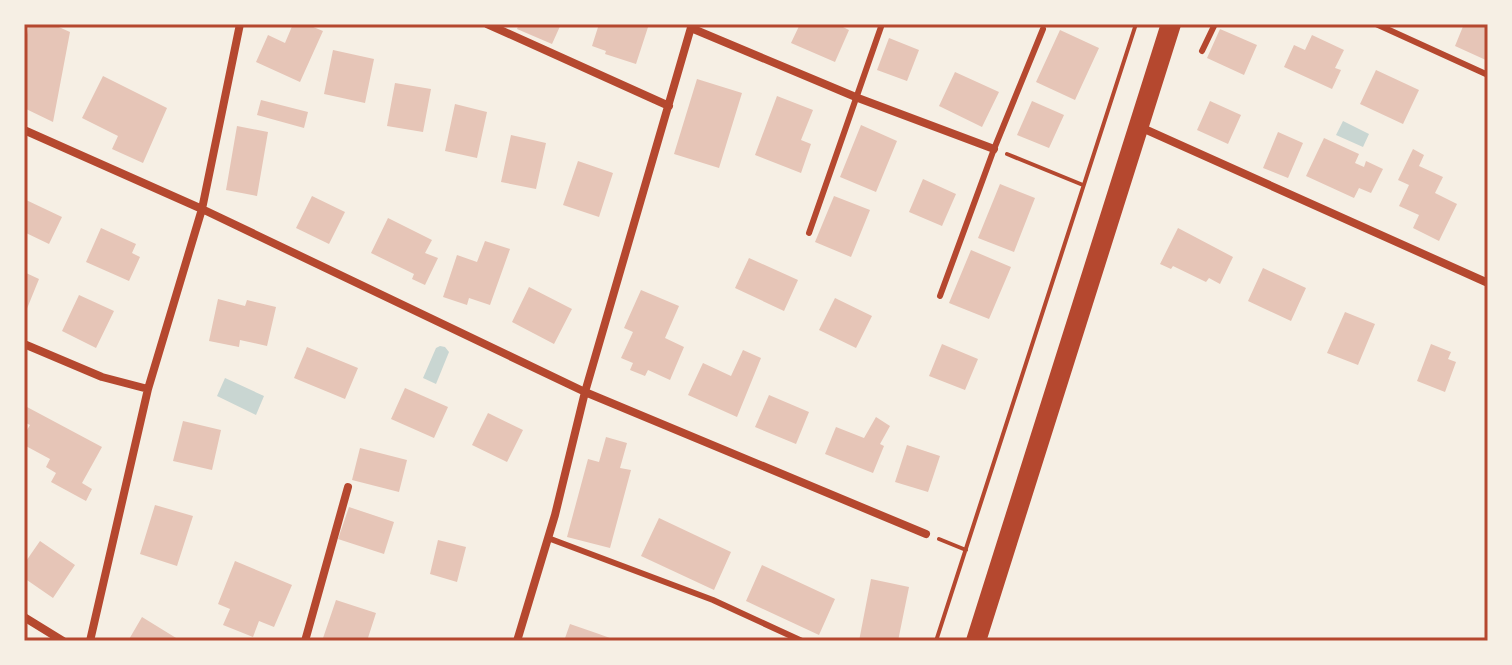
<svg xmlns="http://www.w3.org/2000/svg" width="1512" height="665" font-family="'Nunito Sans',sans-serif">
	<rect width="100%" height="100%" fill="#f6efe4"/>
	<path fill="#c9d6d2" d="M1343 121 1369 134 1363 147 1336 135Z
		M440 346 445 347 449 352 436 384 423 378 436 348Z
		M225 378 264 396 256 415 217 396Z"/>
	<path fill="#e6c5b7" d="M29 24H52L70 32 53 122 24 108V51Z
		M293 24H306L323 31 300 82 256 62 268 35 285 43Z
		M519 24H561L552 44 517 29Z
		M599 24H649L636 64 605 54 606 51 592 46Z
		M800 24H837L849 30 835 62 791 43Z
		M1464 24H1488V61L1455 46Z
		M1220 29 1257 45 1244 75 1207 58Z
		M1060 30 1099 48 1075 100 1036 82Z
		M1312 35 1344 50 1335 68 1341 70 1332 89 1284 67 1294 45 1305 50Z
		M889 38 919 50 907 81 877 70Z
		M333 50 374 59 365 103 324 94Z
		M1376 70 1419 90 1403 124 1360 104Z
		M955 72 999 92 982 127 939 106Z
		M103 76 167 108 143 163 112 149 118 136 82 118Z
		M697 79 742 93 719 168 674 154Z
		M395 83 431 89 423 132 387 126Z
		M777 96 813 110 801 140 811 144 801 173 755 155Z
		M261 100 308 112 304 128 257 115Z
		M1032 101 1064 115 1049 148 1017 135Z
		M1210 101 1241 115 1228 144 1197 130Z
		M455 104 487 112 477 158 445 151Z
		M861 125 897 141 876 192 840 177Z
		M237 126 268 132 257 196 226 190Z
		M1278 132 1303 143 1288 178 1263 168Z
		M511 135 546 143 536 189 501 182Z
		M1324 138 1359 154 1355 163 1364 167 1366 161 1383 169 1371 193 1359 188 1354 198 1306 176Z
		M1413 149 1424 155 1419 166 1443 177 1435 193 1457 204 1439 241 1413 228 1419 215 1399 206 1409 185 1398 180Z
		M578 161 613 173 599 217 563 205Z
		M923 179 956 194 942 226 909 212Z
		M1000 184 1035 198 1014 252 978 238Z
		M312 196 345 212 329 244 296 228Z
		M834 196 870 210 851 257 815 242Z
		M24 199 62 217 49 244 24 232Z
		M388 218 432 240 425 253 438 258 425 285 412 279 414 274 371 253Z
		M101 228 136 244 132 253 140 257 129 281 86 262Z
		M1178 228 1233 257 1220 284 1209 278 1206 282 1173 266 1171 269 1160 264Z
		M485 241 510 249 490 305 469 298 467 305 443 297 457 255 477 262Z
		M971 250 1011 267 989 319 949 303Z
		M749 258 798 280 784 311 735 288Z
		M1263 268 1306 288 1291 321 1248 301Z
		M24 272 39 279 24 316Z
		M529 287 572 309 554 344 512 322Z
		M641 290 679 306 665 338 684 347 670 380 648 370 645 376 630 370 633 363 621 358 633 332 624 328Z
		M79 295 114 311 96 348 62 331Z
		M835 298 872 316 856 348 819 330Z
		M218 299 245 306 247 300 276 307 267 346 240 340 239 347 209 341Z
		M1345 312 1375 324 1358 365 1327 353Z
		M942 344 978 359 965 390 929 376Z
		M1431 344 1451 352 1448 359 1456 362 1445 392 1417 381Z
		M307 347 358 368 345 399 294 378Z
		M743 350 761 358 737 417 688 395 703 363 731 376Z
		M405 388 448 407 434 438 391 419Z
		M769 395 809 412 796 444 755 427Z
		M27 407 102 447 82 483 92 489 86 501 51 482 56 473 46 467 50 459 24 445V435L30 425 24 422Z
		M488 413 523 430 507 462 472 445Z
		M876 417 890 426 880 444 884 446 873 473 825 454 836 427 864 438Z
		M183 421 221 430 212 470 173 461Z
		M606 437 627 443 620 468 631 470 610 548 567 537 588 459 599 462Z
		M907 445 940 456 928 492 895 482Z
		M360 448 407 460 399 492 352 480Z
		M155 505 193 516 177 566 140 554Z
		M349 507 394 522 384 554 338 539Z
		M659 518 731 552 714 590 641 556Z
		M438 540 466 547 457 582 430 574Z
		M40 541 75 565 53 598 24 578V564Z
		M235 561 292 585 274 627 259 621 253 637 223 625 230 609 218 604Z
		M762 565 835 599 819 635 746 601Z
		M871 579 909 587 898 641H859Z
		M336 600 376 613 367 641H322Z
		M142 617 181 641H128Z
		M570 624 599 634 618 641H564Z"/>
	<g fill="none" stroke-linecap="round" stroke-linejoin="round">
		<path stroke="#b5482f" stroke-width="4" d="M1007 154 1083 185
			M939 539 966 550
			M936 641 1136 24"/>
		<path stroke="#b5482f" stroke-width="6" d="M1376 24 1488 75
			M1202 51 1215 24
			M809 233 882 24
			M940 296 994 149 1043 29
			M548 538 713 600 802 641"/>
		<path stroke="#b5482f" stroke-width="8" d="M487 24 669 106
			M691 28 858 98 994 149
			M1140 127 1488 283
			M24 130 202 209 585 392 926 534
			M24 344 102 377 148 389
			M24 617 63 641
			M90 641 148 389 202 209 240 24
			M305 641 348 487
			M517 641 555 515 585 392 692 24"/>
		<path stroke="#b5482f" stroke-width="20" d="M976 641 1171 24"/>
	</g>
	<rect width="1512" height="665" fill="none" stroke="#f6efe4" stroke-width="52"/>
	<rect x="26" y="26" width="1460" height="613" fill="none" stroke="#b5482f" stroke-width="3"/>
</svg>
